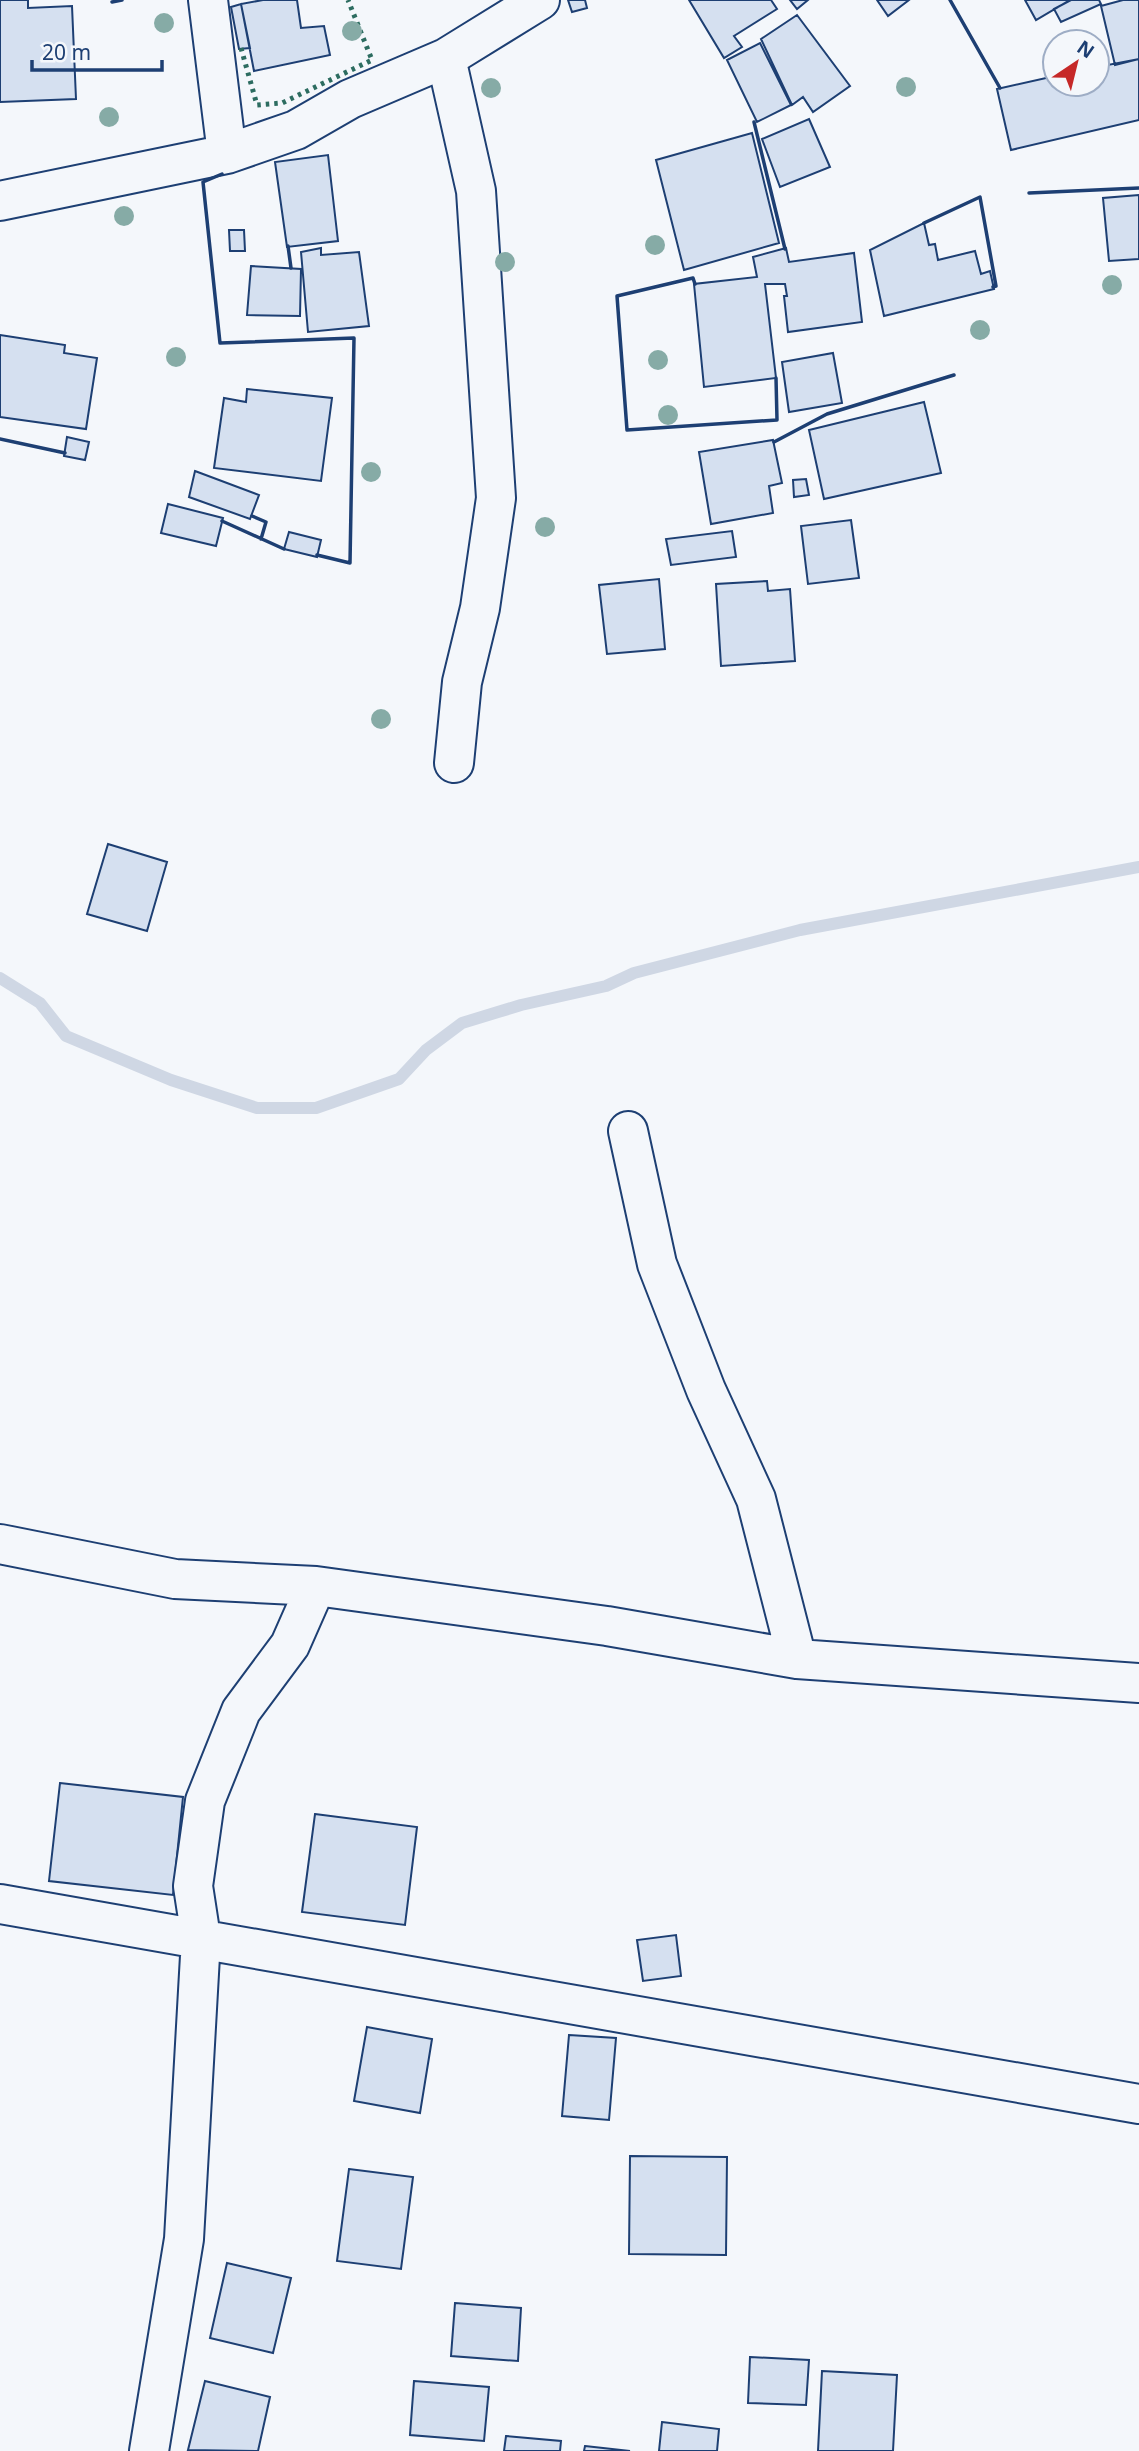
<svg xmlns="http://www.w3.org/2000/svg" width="1139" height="2451" font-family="'Noto Sans',sans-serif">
	<rect width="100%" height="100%" fill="#f4f7fb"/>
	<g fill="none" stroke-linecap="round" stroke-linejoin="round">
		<path stroke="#cfd7e4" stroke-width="12" d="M0 978 40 1003 66 1036 171 1080 257 1108H316L399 1079 426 1050 462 1023 521 1005 606 986 634 973 800 930 1139 867"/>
	</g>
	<path fill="#d5e0f0" stroke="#1d3f73" stroke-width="2" d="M0 0H28V8L72 6 76 99 0 102Z
		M263 0H297L301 28 324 26 330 55 254 71 241 4Z
		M568 0H585L587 8 572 12Z
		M689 0H771L777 9 734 36 742 47 724 58Z
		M790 0H808L797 9Z
		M877 0H909L888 16Z
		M1025 0H1070L1036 20Z
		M1071 0H1099L1101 4 1061 22 1054 9Z
		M1123 0H1139V59L1115 65 1101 6Z
		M241 4 250 48 239 49 231 7Z
		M797 15 850 86 813 112 803 97 792 105 761 39Z
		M760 43 791 105 757 122 727 60Z
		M1139 59V120L1011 150 997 89 1055 76V84H1097V67Z
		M809 119 830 167 780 187 762 139Z
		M752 133 779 243 684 270 656 160Z
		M328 155 338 241 287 247 275 162Z
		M1139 195V259L1109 261 1103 198Z
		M924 223 929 245 935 244 938 260 975 251 981 274 990 271 994 289 884 316 870 250Z
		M229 230H244L245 251H230Z
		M321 248V255L359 252 369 326 308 332 301 252Z
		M786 248 789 262 854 253 862 322 788 332 784 296H787L785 284H765L776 378 704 387 694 284 757 277 753 257Z
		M251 266 301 269 300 316 247 315Z
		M0 335 65 345 64 353 97 358 86 429 0 417Z
		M833 353 842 403 789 412 782 362Z
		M247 389 332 398 321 481 214 468 224 398 246 402Z
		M924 402 941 473 824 499 809 430Z
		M67 437 89 442 85 460 64 456Z
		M773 440 782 483 769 486 773 513 711 524 699 452Z
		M195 471 259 495 250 519 189 497Z
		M806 479 809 495 794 497 793 480Z
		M168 504 223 518 216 546 161 533Z
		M851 520 859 578 808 584 801 526Z
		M732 531 736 557 671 565 666 539Z
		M289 532 321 540 317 557 284 549Z
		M659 579 665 649 607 654 599 585Z
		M767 581 768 591 790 589 795 661 721 666 716 584Z
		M108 844 167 862 147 931 87 914Z
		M60 1783 183 1797 173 1895 49 1881Z
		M315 1814 417 1827 405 1925 302 1912Z
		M676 1935 681 1976 643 1981 637 1940Z
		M367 2027 432 2039 420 2113 354 2101Z
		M569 2035 616 2038 609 2120 562 2116Z
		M630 2156 727 2157 726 2255 629 2254Z
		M349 2169 413 2177 401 2269 337 2261Z
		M227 2263 291 2278 273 2353 210 2338Z
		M455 2303 521 2308 518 2361 451 2356Z
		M750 2357 809 2360 806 2405 748 2403Z
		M822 2371 897 2375 893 2451H818Z
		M205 2381 270 2397 258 2451 188 2450Z
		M414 2381 489 2387 484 2441 410 2435Z
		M662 2422 719 2429 717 2451H659Z
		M506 2436 561 2441 560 2451H504Z
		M585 2446 630 2451H584Z"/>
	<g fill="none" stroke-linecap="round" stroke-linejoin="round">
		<g stroke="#1d3f73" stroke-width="42">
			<path id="minor" d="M208 0 227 154
				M446 58 476 191 496 498 480 608 462 682 454 763
				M0 201 227 154 296 130 350 99 446 58 540 0
				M628 1131 657 1264 706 1390 756 1499 797 1659
				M0 1544 175 1579 316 1586 607 1626 797 1659 1139 1683
				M0 1904 1139 2104
				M149 2451 184 2239 201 1938 193 1886 205 1801 241 1711 290 1645 316 1586"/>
		</g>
		<use href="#minor" stroke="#f4f7fb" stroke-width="38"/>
		<path stroke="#2c6c60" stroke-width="5" stroke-dasharray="3.5 5" stroke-linecap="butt" d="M241 48 257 105 282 103 372 60 348 0"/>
		<path stroke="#1d3f73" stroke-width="3.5" d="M950 0 1000 88
			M112 2 122 0
			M754 122 785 249
			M222 174 203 182 220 343 354 338 350 563 317 555
			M1029 193 1139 188
			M924 223 980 197 996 286 993 287
			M288 246 291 268
			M695 284 693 278 617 296 627 430 777 420 776 378
			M0 439 65 453
			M774 442 827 414 954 375
			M252 516 266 522 261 539
			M222 521 284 549"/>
	</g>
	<g fill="#86aba6">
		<circle cx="164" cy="23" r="10"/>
		<circle cx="352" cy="31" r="10"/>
		<circle cx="906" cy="87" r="10"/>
		<circle cx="491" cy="88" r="10"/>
		<circle cx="109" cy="117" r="10"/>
		<circle cx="124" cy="216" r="10"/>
		<circle cx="655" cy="245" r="10"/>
		<circle cx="505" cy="262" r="10"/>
		<circle cx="1112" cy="285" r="10"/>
		<circle cx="980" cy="330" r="10"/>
		<circle cx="176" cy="357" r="10"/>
		<circle cx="658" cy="360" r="10"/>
		<circle cx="668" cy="415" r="10"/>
		<circle cx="371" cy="472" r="10"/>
		<circle cx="545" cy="527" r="10"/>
		<circle cx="381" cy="719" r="10"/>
	</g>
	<g transform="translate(1076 63) rotate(35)"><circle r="33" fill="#f4f7fb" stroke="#9eadc5" stroke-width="2"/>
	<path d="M0-5L12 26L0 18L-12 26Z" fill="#c62828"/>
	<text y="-10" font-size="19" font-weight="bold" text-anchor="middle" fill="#1d3f73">N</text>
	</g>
	<path d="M32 60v10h130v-10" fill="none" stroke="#1d3f73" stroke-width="3.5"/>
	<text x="42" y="60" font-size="21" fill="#1d3f73" stroke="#f4f7fb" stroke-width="5" paint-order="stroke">20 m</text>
</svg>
